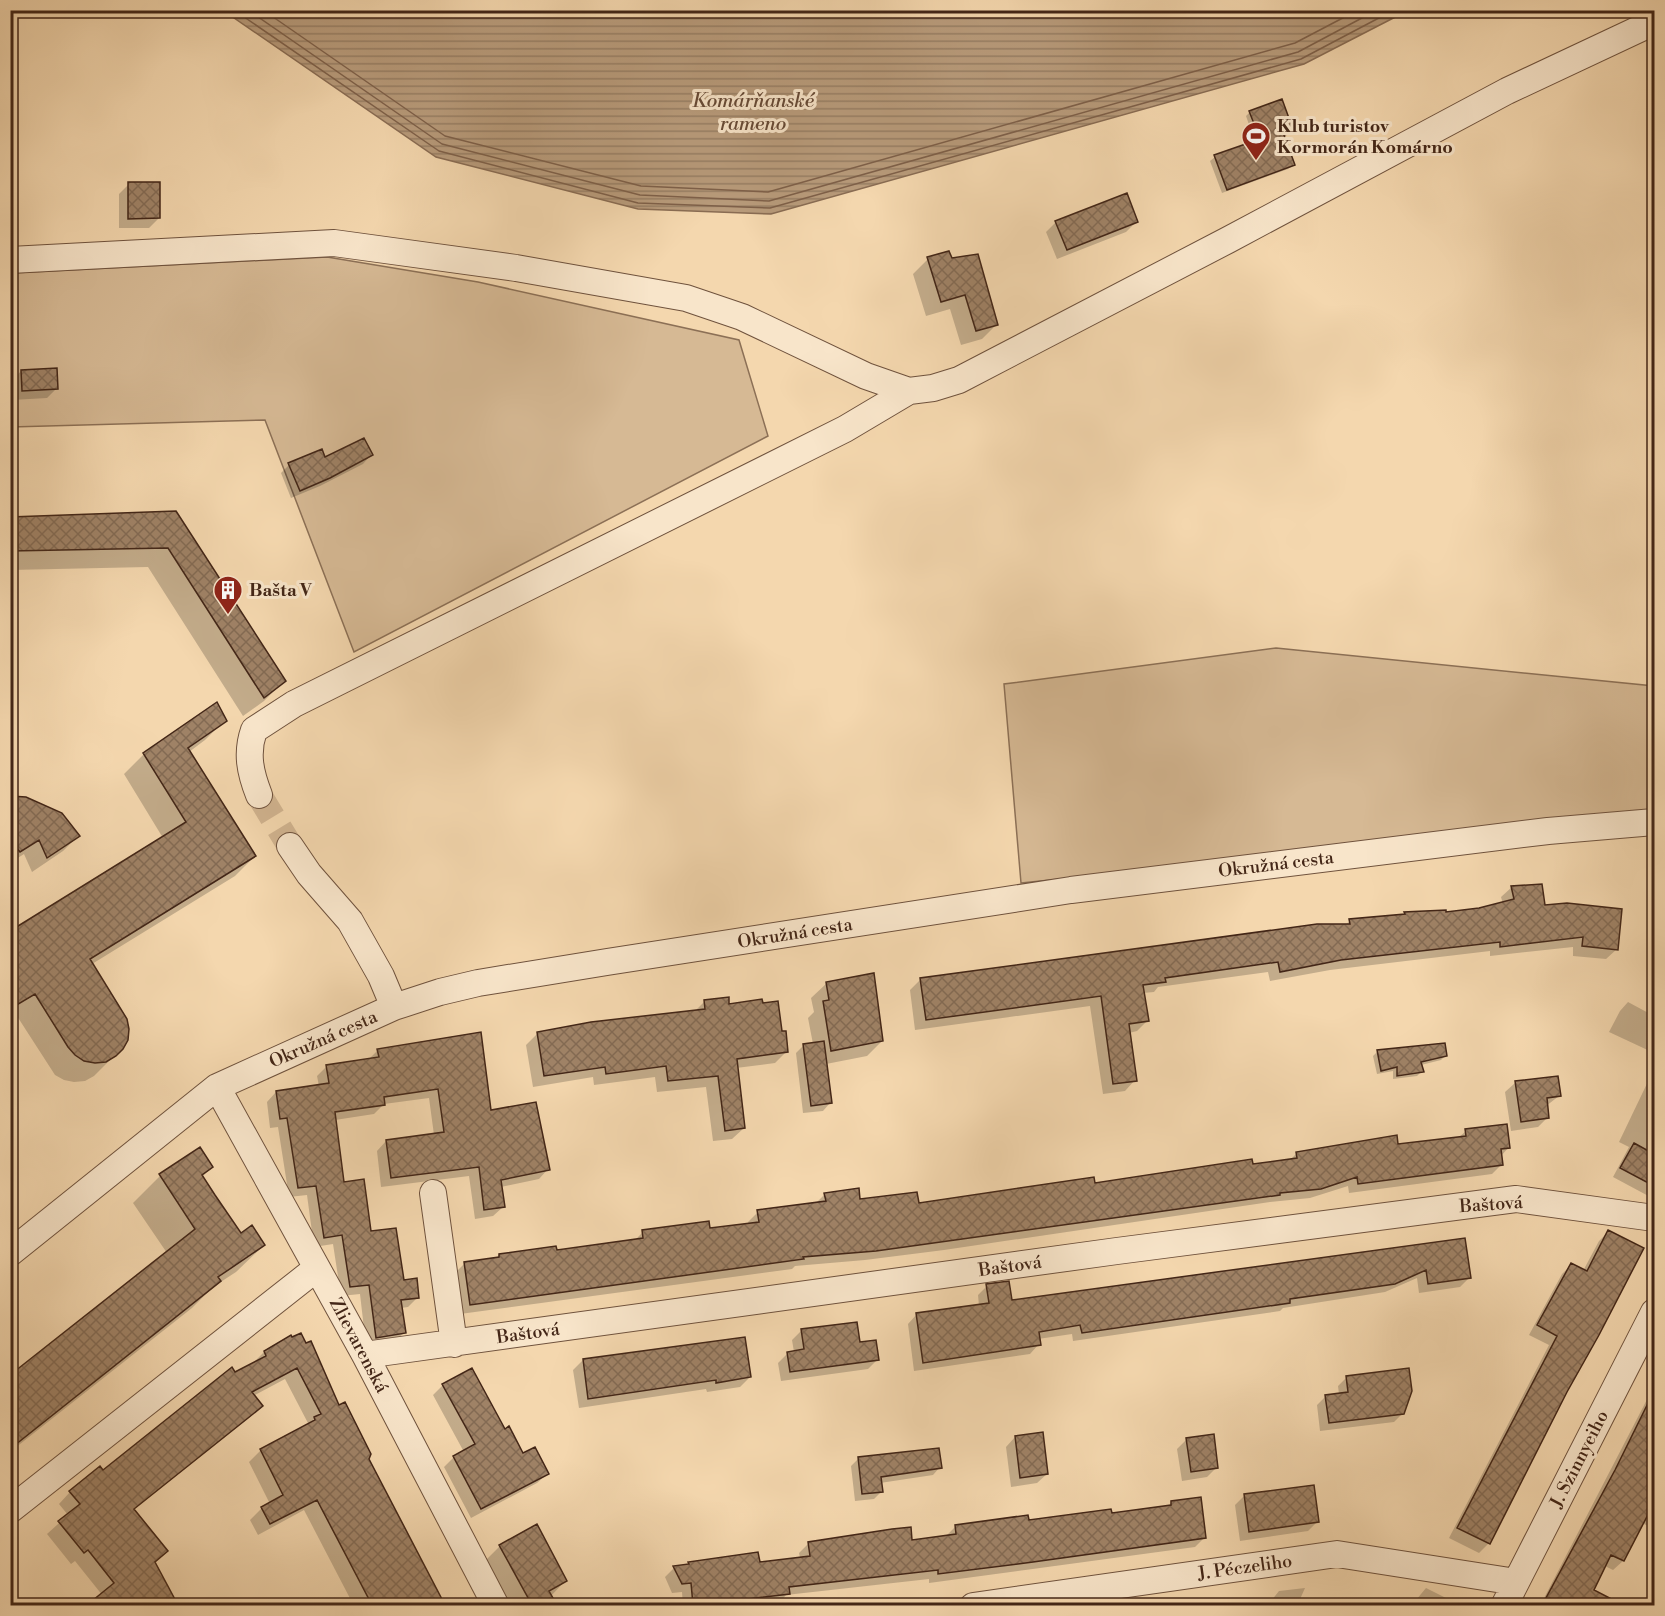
<svg xmlns="http://www.w3.org/2000/svg" width="1665" height="1616" font-family="'Libre Bodoni',serif">
	<defs>
		<pattern id="water-rules" width="6" height="5" patternUnits="userSpaceOnUse" patternTransform="scale(1.5)"><rect width="6" height="5" fill="#b89b7b"/><path d="M0 2.5h6" fill="none" stroke="#977e64"/></pattern>
		<pattern id="building-cross-hatch" width="8" height="8" patternUnits="userSpaceOnUse" patternTransform="scale(1.5)"><rect width="8" height="8" fill="#9f8266"/><path d="M0 0l8 8M0 8l8-8" fill="none" stroke="#836a53"/></pattern>
	</defs>
	<rect width="100%" height="100%" fill="#f4d7ae"/>
	<filter id="stains"><feTurbulence type="fractalNoise" baseFrequency=".00333" numOctaves="4"/><feColorMatrix values="0 0 0 0 .2 0 0 0 0 .09 0 0 0 0 .02 0 0 0 .5 -.17"/></filter>
	<radialGradient id="worn" r=".72"><stop offset=".6" stop-color="#630" stop-opacity="0"/><stop offset="1" stop-color="#630" stop-opacity=".3"/></radialGradient>
	<path fill="#d6b994" stroke="#8c7056" stroke-width="1.5" d="M327 257 478 282 739 340 768 436 354 652 265 420 11 427V273Z
		M1276 648 1654 686V818L1021 883 1004 684Z"/>
	<path fill="url(#water-rules)" stroke="#896c53" stroke-width="1.5" d="M224 11H1407L1304 64 771 214 638 209 436 157Z"/>
	<path fill="#0003" d="M1250 112 1292 131 1283 137 1293 165 1288 169 1222 193 1210 161 1215 157 1255 142 1246 116Z
		M129 184 159 218 149 228H119V194Z
		M1056 222H1136L1126 232 1057 259 1046 232Z
		M928 259 951 260 997 324 982 339 961 345 950 309 926 316 913 274Z
		M21 371 57 388 47 398 12 400V381Z
		M10 410H16V427L11 432Z
		M371 455 363 464 320 486 291 498 281 473 289 465 324 459Z
		M175 512 284 681 264 701 243 716 148 567 10 570V518Z
		M225 720 205 740 189 752 255 856 235 876 92 964 122 1048 94 1076 85 1081 74 1082 64 1080 55 1075 15 1013 10 1016V933L163 838 124 774 144 754Z
		M10 797 78 836 63 851 32 872 24 854 10 863Z
		M1512 887 1617 949 1606 959 1573 956V947L1490 956V951L1330 970 1270 981 1268 972 1158 987 1154 992 1143 993 1147 1021 1137 1031 1129 1033 1135 1080 1125 1091 1103 1094 1090 1006 915 1030 910 990 920 980 1318 925H1345L1350 921 1403 916 1405 914H1445L1479 910 1503 904 1501 897Z
		M827 983 882 1041 867 1056 826 1064 830 1103 823 1111 803 1113 796 1053 804 1045 813 1044 808 1018 814 1012 811 998Z
		M705 1001 728 1006 780 1033 787 1051 775 1063 736 1068 744 1128 732 1139 713 1141 706 1087 657 1092 655 1077 594 1085 593 1077 533 1087 526 1045 537 1034 695 1011Z
		M1628 1002 1654 1016V1053L1609 1032 1620 1011Z
		M378 1050 490 1111 548 1169 539 1179 501 1187 503 1207 493 1216 475 1219 469 1176 381 1187 377 1151 386 1141 434 1135 429 1098 384 1104 374 1114 335 1120 342 1184 369 1233 403 1282 418 1297 408 1307 401 1308 404 1333 394 1342 366 1346 360 1294 341 1296 333 1244 314 1247 307 1195 289 1197 278 1127 270 1128 267 1102 276 1092 319 1086 317 1076 327 1066 368 1060Z
		M1378 1051 1445 1056 1441 1060 1421 1065 1422 1071 1417 1076 1393 1079V1071L1377 1074 1373 1056Z
		M1654 1069V1199L1613 1177 1629 1147 1619 1142Z
		M1515 1083 1559 1096 1546 1106 1548 1117 1538 1127 1511 1131 1505 1092Z
		M1466 1131 1509 1147 1501 1156 1502 1164 1492 1174 1349 1193 1348 1186 1310 1198 1270 1202 944 1250 865 1260 795 1266 792 1269 460 1314 455 1273 465 1263 495 1259 499 1255 556 1252 634 1241 643 1232 709 1230 749 1225 748 1222 758 1212 815 1204 825 1194 859 1201 917 1205 1251 1166 1289 1161 1297 1153 1397 1146 1458 1138Z
		M212 1167 202 1177 241 1235 264 1245 236 1272 213 1287 192 1308 10 1452V1377L167 1253 133 1203 160 1176Z
		M1608 1232 1642 1248 1488 1544 1479 1553 1449 1538 1549 1345 1529 1335 1562 1274 1571 1265 1583 1271 1599 1241Z
		M1464 1239 1469 1278 1460 1287 1419 1293 1417 1278 1385 1292 1283 1308 1280 1311 1073 1341 1072 1334 1038 1339 1039 1344 1030 1354 914 1371 908 1324 917 1314 979 1306 978 1295 987 1286 1010 1301Z
		M802 1330 858 1344 878 1359 868 1369 781 1381 778 1363 788 1353 794 1352 792 1340Z
		M290 1337 339 1407 444 1606H354L304 1510 258 1535 250 1520 262 1508 270 1504 249 1462 261 1450 309 1425 285 1379 253 1396 261 1406 249 1418 133 1510 166 1551 154 1563 176 1606H105L102 1598 103 1596 75 1561 71 1564 47 1534 68 1515 59 1504 70 1492 102 1472 235 1374 252 1364 264 1352Z
		M583 1360 750 1377 740 1387 707 1392 706 1389 579 1408 573 1370Z
		M1347 1377 1403 1413 1394 1422 1320 1431 1317 1405 1326 1396 1339 1394 1338 1386Z
		M443 1385 505 1431 523 1455 547 1474 537 1483 471 1518 444 1467 454 1457 464 1452 433 1395Z
		M1654 1386V1476L1648 1489 1654 1492V1529L1642 1523 1623 1561 1613 1570 1605 1566 1592 1591 1620 1606H1540Z
		M1015 1437 1047 1474 1037 1483 1011 1487 1006 1447Z
		M1187 1439 1217 1467 1207 1477 1182 1481 1177 1449Z
		M858 1459 940 1467 933 1475 880 1483 881 1492 874 1499 855 1501 851 1466Z
		M1245 1495 1318 1521 1308 1531 1240 1541 1235 1505Z
		M1171 1503 1205 1537 1195 1547 929 1583V1579L786 1595 779 1603 757 1606H683L682 1592 672 1593 665 1577 674 1568 686 1566 689 1563H759L800 1558 799 1553 809 1543 911 1542 946 1536 956 1526 1111 1515 1167 1507Z
		M500 1546 565 1581 551 1596 556 1606H495L476 1570Z
		M1305 1588 1297 1606H1267L1279 1591Z
		M1426 1588 1458 1604 1457 1606H1411Z"/>
	<g fill="none" stroke-linecap="round" stroke-linejoin="round">
		<path stroke="#7e6049" stroke-width="1.5" d="M234 10 439 151 638 203 770 208 1301 59 1394 10
			M248 10 442 144 640 195 769 201 1298 52 1377 10
			M263 10 445 136 641 186 768 192 1295 43 1358 10"/>
	</g>
	<path fill="url(#building-cross-hatch)" stroke="#432617" stroke-width="1.5" d="M1282 99 1294 132 1284 135 1295 165 1227 190 1214 155 1260 139 1249 111Z
		M128 182H160V218L128 219Z
		M1127 193 1138 222 1067 250 1055 221Z
		M949 251 952 258 978 254 998 325 976 331 965 295 941 302 927 257Z
		M57 368 58 389 22 391 21 370Z
		M364 438 373 455 330 478 300 491 288 463 322 449 325 457Z
		M176 511 286 681 264 698 168 548 10 551V517Z
		M217 702 227 721 188 748 256 856 90 959 127 1019 129 1029 128 1040 123 1049 116 1056 106 1062 95 1063 84 1061 75 1055 68 1047 35 994 10 1009V931L186 822 143 753Z
		M10 796 26 797 62 813 80 836 47 858 39 840 20 852 10 840Z
		M1542 884 1545 905 1567 903 1622 909 1618 950 1582 946 1583 937 1500 947V942L1341 960 1280 972 1278 962 1165 978 1166 982 1143 985 1149 1021 1129 1024 1137 1081 1113 1084 1101 996 926 1020 920 978 1317 924H1350L1349 919 1405 914 1404 912 1446 910V912L1479 908 1514 899 1511 886Z
		M874 973 883 1041 831 1051 823 1001 829 1000 826 982Z
		M729 997V1004L762 999 763 1003 778 1001 782 1031H786L788 1052 737 1059 745 1128 725 1131 718 1076 668 1081 666 1066 606 1074 605 1067 544 1076 537 1032 591 1022 705 1009 704 1000Z
		M481 1032 491 1110 536 1102 550 1170 501 1180 505 1207 484 1210 479 1167 391 1178 386 1140 444 1132 438 1089 384 1097 385 1105 335 1112 344 1182 364 1179 371 1231 396 1228 404 1280 417 1278 419 1298 401 1300 406 1333 376 1338 369 1285 350 1287 342 1235 324 1238 316 1186 298 1188 287 1118 280 1119 276 1091 329 1083 326 1065 379 1057 377 1049Z
		M824 1041 832 1103 811 1106 803 1044Z
		M1445 1043 1447 1056 1421 1062 1424 1072 1397 1076V1067L1381 1071 1377 1050Z
		M1558 1076 1561 1096 1547 1098 1549 1118 1521 1122 1515 1081Z
		M1507 1124 1510 1148 1501 1149 1503 1165 1358 1184 1357 1177 1321 1189 1280 1193V1195L955 1240 876 1251 803 1257 804 1259 470 1305 464 1262 499 1257V1254L556 1246 557 1250 643 1238 642 1230 709 1221 710 1228 759 1222 757 1210 826 1201 824 1193 859 1188 860 1199 917 1192 919 1203 1094 1177 1095 1183 1252 1159 1253 1164 1297 1158 1296 1152 1397 1135 1398 1144 1466 1136 1465 1129Z
		M1634 1143 1654 1154V1186L1620 1168Z
		M200 1147 213 1167 202 1175 215 1195 241 1233 252 1225 265 1245 218 1277 221 1281 10 1449V1375L195 1229 159 1174Z
		M1608 1230 1644 1248 1599 1335 1567 1392 1490 1544 1457 1528 1557 1336 1537 1325 1571 1263 1587 1271Z
		M1465 1238 1471 1278 1428 1284 1426 1270 1395 1284 1290 1299V1303L1082 1333 1080 1325 1039 1332 1041 1345 923 1363 916 1313 989 1303 986 1284 1009 1281 1012 1300Z
		M857 1322 860 1342 876 1340 879 1360 790 1372 787 1352 804 1349 801 1329Z
		M301 1333 306 1343 311 1341 339 1405 345 1402 371 1454 369 1459 445 1605H372L317 1500 270 1524 261 1507 283 1495 260 1449 315 1420 314 1417 321 1414 297 1368 252 1392 263 1406 134 1509 168 1551 155 1562 178 1605H87L114 1583 88 1550 84 1553 58 1521 80 1504 69 1491 100 1466 103 1470 232 1367 235 1372 266 1356 264 1351 291 1335 292 1337Z
		M745 1337 751 1377 716 1383V1380L588 1399 583 1359Z
		M472 1368 505 1429 509 1426 523 1453 535 1447 549 1474 481 1509 453 1456 475 1444 442 1384Z
		M1409 1368 1412 1391 1404 1414 1329 1423 1325 1395 1348 1392 1346 1376Z
		M1654 1391V1503L1624 1561 1611 1555 1594 1590 1623 1605H1561L1546 1598 1615 1470Z
		M1043 1432 1048 1474 1020 1478 1015 1436Z
		M1214 1434 1218 1468 1191 1472 1186 1438Z
		M939 1448 942 1468 881 1477 883 1492 862 1494 858 1457Z
		M1314 1485 1319 1522 1249 1532 1244 1494Z
		M1201 1497 1206 1538 1033 1562 938 1574V1570L789 1587 790 1594 698 1605H693L691 1583 682 1584 673 1566 689 1564 688 1562 758 1552 760 1562 810 1556 808 1542 892 1529 911 1527 912 1540 956 1534 955 1525 1028 1515 1029 1520 1111 1509 1112 1513 1171 1505V1501Z
		M537 1524 567 1581 549 1591 557 1605H532L499 1545Z"/>
	<g fill="none" stroke-linecap="round" stroke-linejoin="round">
		<path stroke="#d1b490" stroke-width="26" stroke-dasharray="26 13" stroke-linecap="butt" d="M259 795 290 846"/>
		<g stroke="#6f523d" stroke-width="28">
			<path id="street" d="M10 260 334 243 516 268 686 298 742 317 866 376 909 391
				M259 795C250 772 246 753 254 730L294 704 845 429 909 391 933 388 959 380 1228 240 1507 91 1654 22
				M290 846 309 874 350 921 381 976 394 1007
				M217 1087 365 1355 496 1606
				M433 1193 454 1344
				M10 1253 217 1087 394 1007 440 992 478 983 607 962 1071 890 1548 831 1654 822
				M365 1355 1117 1251 1516 1199 1654 1218
				M10 1510 317 1268
				M973 1606 1337 1554 1516 1582
				M1504 1606 1654 1312"/>
		</g>
		<use href="#street" stroke="#f8e5ca" stroke-width="26"/>
	</g>
	<defs>
		<g id="stadium-pin" transform="scale(1.5)"><path d="M0 17L-7.5 6A9.5 9.5 0 1 1 7.5 6Z" fill="#8f2418" stroke="#f8e5ca"/><path d="M0-5a6.5 5 0 1 0 0 10a6.5 5 0 1 0 0-10ZM-3.5-1.8h7v3.6h-7Z" fill="#fff"/></g>
		<g id="building-pin" transform="scale(1.5)"><path d="M0 17L-7.5 6A9.5 9.5 0 1 1 7.5 6Z" fill="#8f2418" stroke="#f8e5ca"/><path d="M-4-6H4V6H1V3H-1V6H-4ZM-2.5-4.3h1.7v1.8h-1.7ZM.8-4.3h1.7v1.8H.8ZM-2.5-1h1.7V.8h-1.7ZM.8-1h1.7V.8H.8Z" fill="#fff"/></g>
	</defs>
	<g fill-rule="evenodd">
		<use href="#stadium-pin" x="1256" y="136"/>
		<use href="#building-pin" x="228" y="590"/>
	</g>
	<g text-anchor="middle" stroke-width="6" stroke-linejoin="round" paint-order="stroke">
		<g font-size="18" font-weight="bold" fill="#432617" stroke="#f8e5ca" text-anchor="start">
			<text x="1277" y="132">Klub turistov<tspan x="1277" dy="21">Kormorán Komárno</tspan></text>
			<text x="249" y="596">Bašta V</text>
		</g>
		<g font-size="18" fill="#432617" stroke="#f8e5ca">
			<text transform="translate(1276 864) rotate(-7)" y="6">Okružná cesta</text>
			<text transform="translate(795 933) rotate(-9)" y="6">Okružná cesta</text>
			<text transform="translate(323 1039) rotate(-24)" y="6">Okružná cesta</text>
			<text transform="translate(1491 1204) rotate(-4)" y="6">Baštová</text>
			<text transform="translate(1010 1266) rotate(-8)" y="6">Baštová</text>
			<text transform="translate(528 1333) rotate(-8)" y="6">Baštová</text>
			<text transform="translate(359 1345) rotate(62)" y="6">Zlievarenská</text>
			<text transform="translate(1579 1459) rotate(-63)" y="6">J. Szinnyeiho</text>
			<text transform="translate(1245 1567) rotate(-8)" y="6">J. Péczeliho</text>
		</g>
		<g font-size="20" font-style="italic" fill="#664935" stroke="#f8e5ca">
			<text x="753" y="107">Komárňanské<tspan x="753" dy="23">rameno</tspan></text>
		</g>
	</g>
	<rect width="1665" height="1616" fill="none" stroke="#f4d7ae" stroke-width="36"/>
	<rect x="12" y="12" width="1641" height="1592" fill="none" stroke="#432617" stroke-width="3"/>
	<rect x="18" y="18" width="1629" height="1580" fill="none" stroke="#432617" stroke-width="1.5"/>
	<rect width="100%" height="100%" filter="url(#stains)"/>
	<rect width="100%" height="100%" fill="url(#worn)"/>
</svg>
